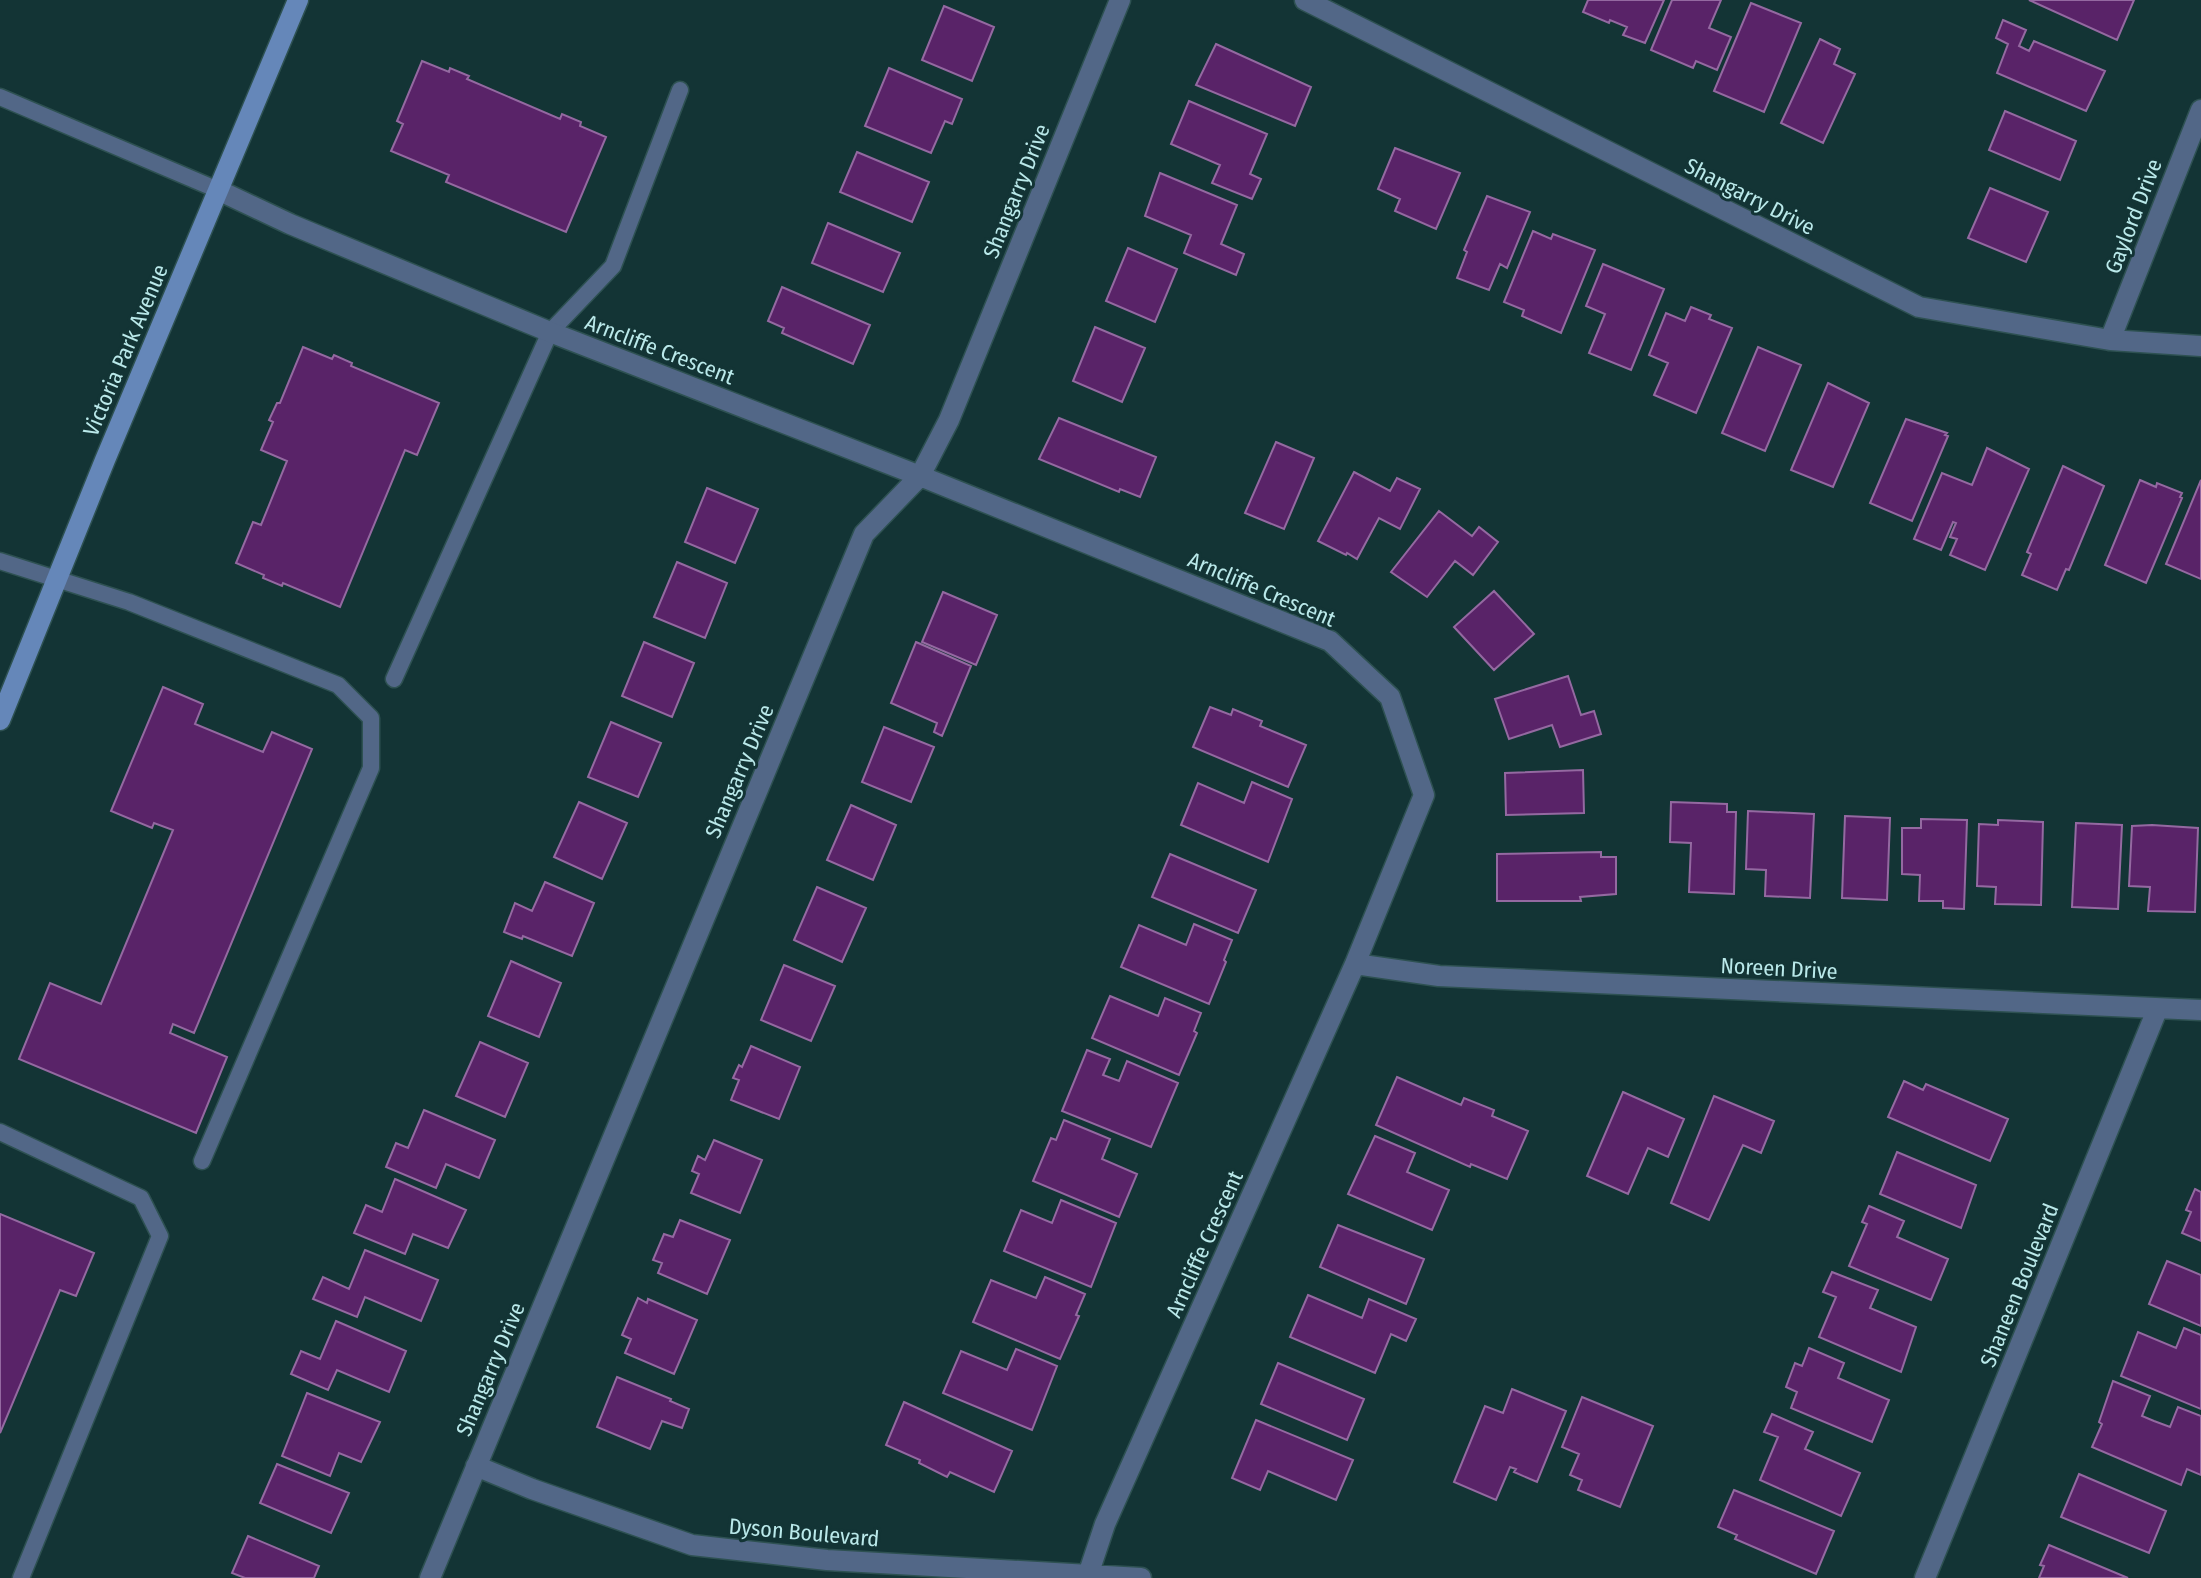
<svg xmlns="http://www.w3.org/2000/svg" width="2201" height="1578" font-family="'Fira Sans Condensed',sans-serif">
	<rect width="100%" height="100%" fill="#133435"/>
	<path fill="#592368" stroke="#9469a1" stroke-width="2" d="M1588 0H1664L1645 43 1623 35 1627 27 1610 20 1609 23 1583 12Z
		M1672 0H1721L1709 28 1731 37 1717 70 1696 61 1693 68 1651 50Z
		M2029 0H2134L2117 40Z
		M1751 3 1801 23 1764 112 1714 91Z
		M944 6 994 27 972 81 922 60Z
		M2003 20 2026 30 2019 46 2029 51 2034 41 2105 71 2086 111 1997 73 2008 44 1996 38Z
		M1820 39 1840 49 1834 64 1855 74 1823 143 1781 123Z
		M1216 44 1311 87 1295 126 1196 85Z
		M422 61 449 72 450 68 469 76 467 79 560 119 562 114 581 122 580 126 606 137 566 232 446 182 449 175 391 151 403 124 397 121Z
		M889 68 962 99 952 124 945 121 931 153 865 126Z
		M1189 101 1267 134 1250 174 1261 179 1252 199 1212 183 1220 165 1171 144Z
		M2005 111 2076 141 2060 180 1989 150Z
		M1395 148 1460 173 1436 229 1395 211 1400 199 1378 189Z
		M857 152 929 182 912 222 840 192Z
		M1160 173 1237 205 1221 244 1244 254 1236 275 1184 253 1191 235 1145 216Z
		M1990 188 2048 212 2026 262 1968 238Z
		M1487 196 1530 212 1507 268 1500 264 1489 290 1457 278 1467 252 1464 250Z
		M828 223 900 253 883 292 812 263Z
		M1533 231 1551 239 1553 234 1595 250 1561 333 1522 316 1524 310 1504 302Z
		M1128 248 1177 269 1155 322 1106 301Z
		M1603 264 1664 289 1631 370 1589 353 1605 314 1586 306Z
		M782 287 870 325 853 364 782 333 784 328 768 321Z
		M1691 307 1711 315 1709 319 1732 328 1696 413 1654 395 1668 363 1649 355 1666 313 1685 321Z
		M1095 327 1145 348 1122 402 1073 381Z
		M303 347 332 359 334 355 352 363 351 366 439 403 417 455 405 450 340 607 283 583 282 586 263 578 264 575 236 563 253 522 261 525 287 461 261 450 273 422 269 420 277 403H280Z
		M1758 347 1801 365 1765 451 1722 433Z
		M1828 383 1869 403 1833 487 1791 470Z
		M1059 418 1156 457 1140 497 1120 489 1119 492 1039 459Z
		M1906 419 1947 433 1945 435 1948 436 1912 521 1870 503Z
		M1276 442 1314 458 1284 529 1245 513Z
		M1987 448 2029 469 1985 570 1950 555 1957 539 1950 537 1956 523 1953 522 1941 550 1914 539 1942 473 1972 485Z
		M2063 466 2104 486 2069 570 2066 569 2057 590 2022 575 2031 554 2027 552Z
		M1354 472 1390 491 1397 478 1420 489 1400 529 1379 518 1357 559 1347 553 1346 555 1318 541Z
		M2140 480 2156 487 2157 483 2182 493 2180 497 2182 498 2146 583 2105 565Z
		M2201 480V579L2166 564Z
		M707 488 758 509 735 563 685 542Z
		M1439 511 1472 536 1479 527 1498 542 1473 575 1455 561 1427 597 1391 572Z
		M677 562 727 583 705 638 654 617Z
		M1494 591 1534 634 1494 670 1454 627Z
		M943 592 997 615 976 665 922 642Z
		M644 642 694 663 672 717 622 696Z
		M916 642 971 666 942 736 934 732 937 723 891 703Z
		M1568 676 1581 715 1594 711 1601 734 1560 747 1552 725 1509 739 1495 699Z
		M163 687 203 704 195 724 263 752 272 732 312 749 194 1033 173 1024 170 1033 227 1057 196 1133 19 1059 50 983 101 1004 173 830 154 823 152 828 111 811Z
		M1210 707 1231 715 1233 709 1262 721 1260 726 1306 745 1288 787 1193 747Z
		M611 722 661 743 638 797 588 777Z
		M884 727 934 747 911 802 862 782Z
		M1583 770 1584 813 1506 815 1505 773Z
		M1252 782 1292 799 1268 862 1181 825 1198 783 1244 803Z
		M579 802 627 823 602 879 554 857Z
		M1671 802 1727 804V812H1736L1734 894 1689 892 1691 843 1670 842Z
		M851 805 896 825 873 880 827 860Z
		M1748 811 1814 814 1810 898 1765 896 1766 870 1746 869Z
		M1845 816 1890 818 1887 900 1842 898Z
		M1921 819 1967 820 1964 909 1943 908V901H1919L1920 875 1902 874V828H1921Z
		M1998 820 2043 822 2041 905 1995 904 1996 887 1977 886 1979 824 1998 825Z
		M2076 823 2122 825 2118 909 2072 907Z
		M2152 825 2198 828 2195 912 2148 911 2150 887 2129 886 2132 826Z
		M1601 852V857H1616V894L1580 897 1581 901H1497V854Z
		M1170 854 1256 890 1238 933 1152 897Z
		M545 882 594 903 572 956 523 936 522 939 504 932 515 903 532 911Z
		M817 887 866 908 842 962 794 940Z
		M1194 924 1232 940 1224 960 1226 962 1209 1004 1121 967 1139 925 1186 945Z
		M511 961 561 983 539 1037 488 1016Z
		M784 965 835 986 811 1041 761 1020Z
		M1110 996 1158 1016 1165 998 1201 1013 1194 1031 1197 1033 1179 1075 1092 1038Z
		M480 1042 528 1063 505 1117 456 1096Z
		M751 1046 800 1067 779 1119 731 1100 739 1080 733 1078 739 1065 742 1067Z
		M1087 1050 1110 1059 1103 1075 1119 1081 1127 1061 1178 1083 1151 1147 1062 1111Z
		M1397 1077 1461 1105 1464 1098 1494 1110 1492 1116 1528 1131 1507 1179 1471 1164 1470 1167 1376 1125Z
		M1904 1081 1923 1090 1926 1084 2008 1119 1990 1161 1888 1117Z
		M1623 1092 1684 1119 1668 1157 1648 1148 1628 1194 1587 1176Z
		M1714 1096 1774 1121 1761 1153 1743 1145 1709 1220 1671 1203Z
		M424 1110 495 1140 479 1178 446 1164 436 1188 386 1167 396 1143 408 1148Z
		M1064 1120 1110 1139 1102 1159 1137 1174 1119 1217 1033 1181 1051 1138 1056 1140Z
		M1375 1136 1415 1153 1407 1172 1449 1190 1432 1230 1348 1194Z
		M714 1140 762 1160 740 1213 691 1193 699 1174 692 1171 698 1156 705 1160Z
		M1897 1152 1976 1185 1961 1228 1880 1194Z
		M395 1179 466 1210 448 1248 413 1234 405 1254 354 1233 366 1205 382 1212Z
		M2195 1189 2201 1192V1241L2182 1233 2191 1212 2186 1210Z
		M1061 1200 1116 1223 1091 1287 1004 1251 1021 1210 1052 1223Z
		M1869 1206 1904 1221 1897 1237 1948 1259 1931 1300 1849 1266 1867 1224 1862 1222Z
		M0 1214 94 1253 76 1296 60 1290 0 1433Z
		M680 1220 730 1240 707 1294 658 1273 662 1263 653 1260 664 1234 673 1237Z
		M1338 1225 1424 1259 1406 1304 1320 1267Z
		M365 1250 438 1280 421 1321 365 1297 357 1317 313 1299 323 1277 349 1289Z
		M2167 1261 2201 1275V1326L2149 1304Z
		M1832 1272 1878 1290 1870 1308 1916 1327 1901 1372 1819 1337 1836 1297 1823 1292Z
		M1045 1277 1085 1294 1076 1315 1079 1316 1060 1359 973 1322 991 1280 1036 1298Z
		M1308 1295 1362 1318 1369 1299 1416 1319 1406 1341 1391 1334 1375 1373 1290 1337Z
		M638 1298 647 1303 648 1299 697 1320 674 1374 625 1353 631 1339 622 1335Z
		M336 1321 406 1351 389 1392 337 1370 328 1390 291 1374 301 1351 320 1359Z
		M2184 1328 2201 1335V1409L2121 1376 2138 1332 2176 1348Z
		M1809 1348 1844 1363 1838 1378 1889 1400 1872 1442 1791 1408 1797 1392 1786 1387 1795 1363 1802 1366Z
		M1016 1349 1057 1366 1032 1430 943 1393 961 1351 1007 1370Z
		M1278 1363 1364 1399 1347 1440 1261 1404Z
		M617 1377 671 1399 670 1401 689 1409 682 1428 662 1421 650 1449 597 1427Z
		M2113 1381 2150 1396 2142 1416 2154 1421 2170 1427 2178 1407 2201 1416V1475L2187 1469 2181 1485 2092 1447 2102 1424 2099 1422Z
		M1512 1389 1566 1411 1537 1482 1514 1472 1516 1469 1510 1467 1496 1500 1454 1482 1485 1406 1503 1413Z
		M307 1393 380 1422 361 1462 339 1453 330 1476 282 1456Z
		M1582 1397 1653 1426 1620 1507 1578 1490 1582 1480 1570 1475 1579 1454 1562 1447Z
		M904 1402 1012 1451 994 1492 950 1472 947 1477 919 1463 920 1460 886 1445Z
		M1772 1414 1813 1432 1805 1449 1860 1473 1841 1516 1760 1480 1778 1437 1764 1432Z
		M1256 1420 1353 1460 1336 1500 1268 1471 1260 1490 1232 1478Z
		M277 1464 349 1493 331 1533 260 1503Z
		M2079 1474 2166 1511 2149 1553 2061 1517Z
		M1734 1490 1834 1531 1816 1574 1735 1539 1737 1535 1718 1527Z
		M248 1536 319 1566 314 1578H245L232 1573Z
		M2049 1545 2128 1578H2039L2044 1566 2040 1565Z"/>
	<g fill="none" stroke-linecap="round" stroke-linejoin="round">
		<g stroke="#2e5152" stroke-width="19">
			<path id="lane" d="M0 97 218 190
				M0 561 129 602 338 685 371 718V768L202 1161
				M394 679 550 332 613 266 680 90
				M0 1132 141 1198 160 1236 21 1578"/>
		</g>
		<g stroke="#2e5152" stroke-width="23">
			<path id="street" d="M1305 0 1919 307 2110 340 2201 346
				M218 190 290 224 550 332 920 476 1330 641 1390 697 1424 795 1355 964 1105 1524 1088 1575
				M2110 340 2201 110
				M1355 964 1439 976 2201 1010
				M476 1466 532 1489 692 1545 827 1560 1141 1578
				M430 1578 864 534 920 476 949 420 1120 0
				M1925 1578 2157 1010"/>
		</g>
		<g stroke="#2e5152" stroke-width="23">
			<path id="secondary" d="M0 720 105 460 298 0"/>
		</g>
		<use href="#lane" stroke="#526787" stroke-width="16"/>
		<use href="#street" stroke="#526787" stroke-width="20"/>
		<use href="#secondary" stroke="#6587b9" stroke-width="20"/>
	</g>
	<g text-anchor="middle" stroke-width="6" stroke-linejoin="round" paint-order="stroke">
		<g font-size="22" fill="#bae9ea" stroke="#133435">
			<text transform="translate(1016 191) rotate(-68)" y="8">Shangarry Drive</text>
			<text transform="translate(1750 196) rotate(27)" y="8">Shangarry Drive</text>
			<text transform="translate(2133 216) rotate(-69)" y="8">Gaylord Drive</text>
			<text transform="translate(660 349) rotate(21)" y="8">Arncliffe Crescent</text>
			<text transform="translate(125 350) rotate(-67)" y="8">Victoria Park Avenue</text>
			<text transform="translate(1262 589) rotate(23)" y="8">Arncliffe Crescent</text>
			<text transform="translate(739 771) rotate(-67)" y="8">Shangarry Drive</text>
			<text transform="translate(1779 968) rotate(3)" y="8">Noreen Drive</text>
			<text transform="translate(1204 1244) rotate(-66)" y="8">Arncliffe Crescent</text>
			<text transform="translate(2019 1285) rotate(-68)" y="8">Shaneen Boulevard</text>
			<text transform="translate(490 1369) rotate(-67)" y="8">Shangarry Drive</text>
			<text transform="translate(804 1532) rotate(5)" y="8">Dyson Boulevard</text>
		</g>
	</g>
</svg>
